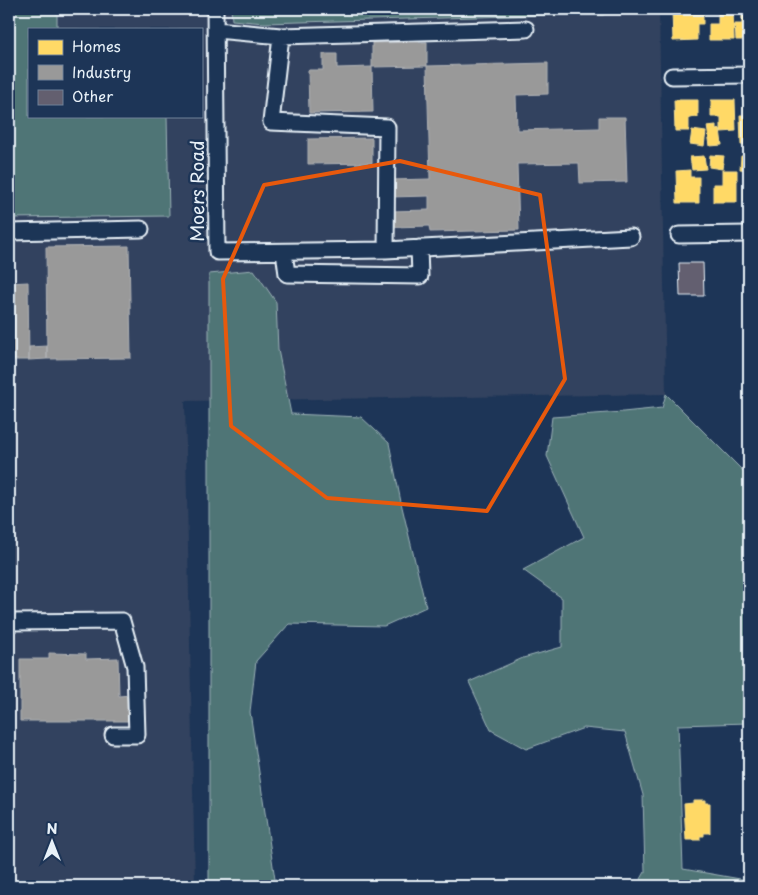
<svg xmlns="http://www.w3.org/2000/svg" width="758" height="895" font-family="'Playpen Sans',sans-serif">
	<rect width="100%" height="100%" fill="#1d3557"/>
	<filter id="ink" filterUnits="userSpaceOnUse"><feTurbulence type="fractalNoise" baseFrequency=".02" numOctaves="2"/><feDisplacementMap in="SourceGraphic" scale="10" xChannelSelector="R" yChannelSelector="G"/><feConvolveMatrix kernelMatrix="1 2 1 2 8 2 1 2 1" color-interpolation-filters="sRGB"/></filter>
	<g filter="url(#ink)">
		<path fill="#32425e" fill-rule="evenodd" d="M9 9H659L666 394 185 401 195 886H9ZM29 29H201V116H29Z"/>
		<path fill="#4f7476" stroke="#9cb2b7" d="M9 9H57V29H29V116H167L169 216 9 218Z
			M231 9H620L603 15H549L264 23 232 20Z
			M254 270 276 302 278 350 291 414 361 417 389 443 402 507 426 607 384 626 289 624 256 661 250 712 276 886H209V274Z
			M666 394 749 477V723L678 725 683 869 746 880V886H637L645 872 643 795 625 732 584 728 526 749 491 730 469 682 523 658 562 647V598L523 570 584 537 547 456 552 417 623 412 662 408Z"/>
		<path fill="#ffd966" stroke="#f8e092" d="M686 9H703V24H697V40L673 41 672 10Z
			M733 9 734 40H709V24H718V10Z
			M742 16H749V40H736L735 24H742Z
			M744 99H749V145H741L740 115H744Z
			M674 100H698V117L689 118V131H675Z
			M711 100H735L736 131 721 132V117H711Z
			M716 125V130L720 129 722 145 710 146 707 126Z
			M692 130 706 132 704 146 690 144Z
			M710 155 724 156 722 169 709 167Z
			M704 156 706 169 692 170 690 157Z
			M741 156H749V170L740 169Z
			M690 170V177H699V203H677L676 171Z
			M722 170H737V202H713V184H722Z
			M744 184H749V202H744Z
			M693 800H705V803H710V833H704V836H700V840H686L684 804 693 803Z"/>
		<path fill="#999" stroke="#b1b3b6" d="M427 42V66L372 67V43Z
			M323 54H337V68L372 67 373 112 309 113 308 70H323Z
			M548 63V94L516 95 517 130 599 128V117H625L627 182 580 183 579 163 517 164 519 230 430 232 429 226 391 227V211L429 210V196L390 197V180L430 179 427 66Z
			M372 138V163L308 164V139Z
			M129 246 131 358 47 359 46 247Z
			M28 282 29 360H9V283Z
			M47 346V359L29 360V347Z
			M49 653 86 654V659L118 658 119 696 130 695V721H20V659H49Z"/>
		<path fill="#635f6f" stroke="#e8f1f8" d="M679 263H703L704 296H680Z"/>
		<g fill="none" stroke-linecap="round" stroke-linejoin="round">
			<g stroke="#e8f1f8" stroke-width="19">
				<path id="minor" d="M215 9 217 252 386 250 631 237
					M216 30 281 36 526 29
					M281 36 271 122 387 127 386 250
					M672 76 749 75
					M9 232 141 229
					M679 235 749 234
					M284 252 287 274 420 276 419 248
					M9 622 122 621 135 667 137 735H113"/>
			</g>
			<use href="#minor" stroke="#1d3557" stroke-width="15"/>
		</g>
	</g>
	<path fill="none" stroke="#e8590c" stroke-width="4" stroke-linejoin="round" d="M400 161 540 195 565 379 487 511 327 498 231 426 223 279 264 185Z"/>
	<g text-anchor="middle" stroke-width="5" stroke-linejoin="round" paint-order="stroke">
		<g font-size="18" fill="#e8f1f8" stroke="#1d3557">
			<text transform="translate(198 191) rotate(-90)" y="6">Moers Road</text>
		</g>
	</g>
	<rect width="758" height="895" fill="none" stroke="#1d3557" stroke-width="30"/>
	<rect x="15" y="15" width="728" height="865" fill="none" stroke="#e8f1f8" stroke-width="2" filter="url(#ink)"/>
	<rect x="28" y="28" width="175" height="90" fill="#1d3557" stroke="#6e8097"/>
	<rect x="38" y="40" width="25" height="15" fill="#ffd966" stroke="#6e8097"/>
	<text x="72" y="52" font-size="15" fill="#e8f1f8">Homes</text>
	<rect x="38" y="65" width="25" height="15" fill="#999999" stroke="#6e8097"/>
	<text x="72" y="78" font-size="15" fill="#e8f1f8">Industry</text>
	<rect x="38" y="90" width="25" height="15" fill="#635f6f" stroke="#6e8097"/>
	<text x="72" y="102" font-size="15" fill="#e8f1f8">Other</text>
	<g transform="translate(52 842)" stroke="#1d3557" stroke-width="4" paint-order="stroke">
	<path d="M0-4L9 19L0 12L-9 19Z" fill="#e8f1f8"/>
	<text y="-8" font-size="14" font-weight="bold" text-anchor="middle" fill="#e8f1f8">N</text>
	</g>
</svg>
